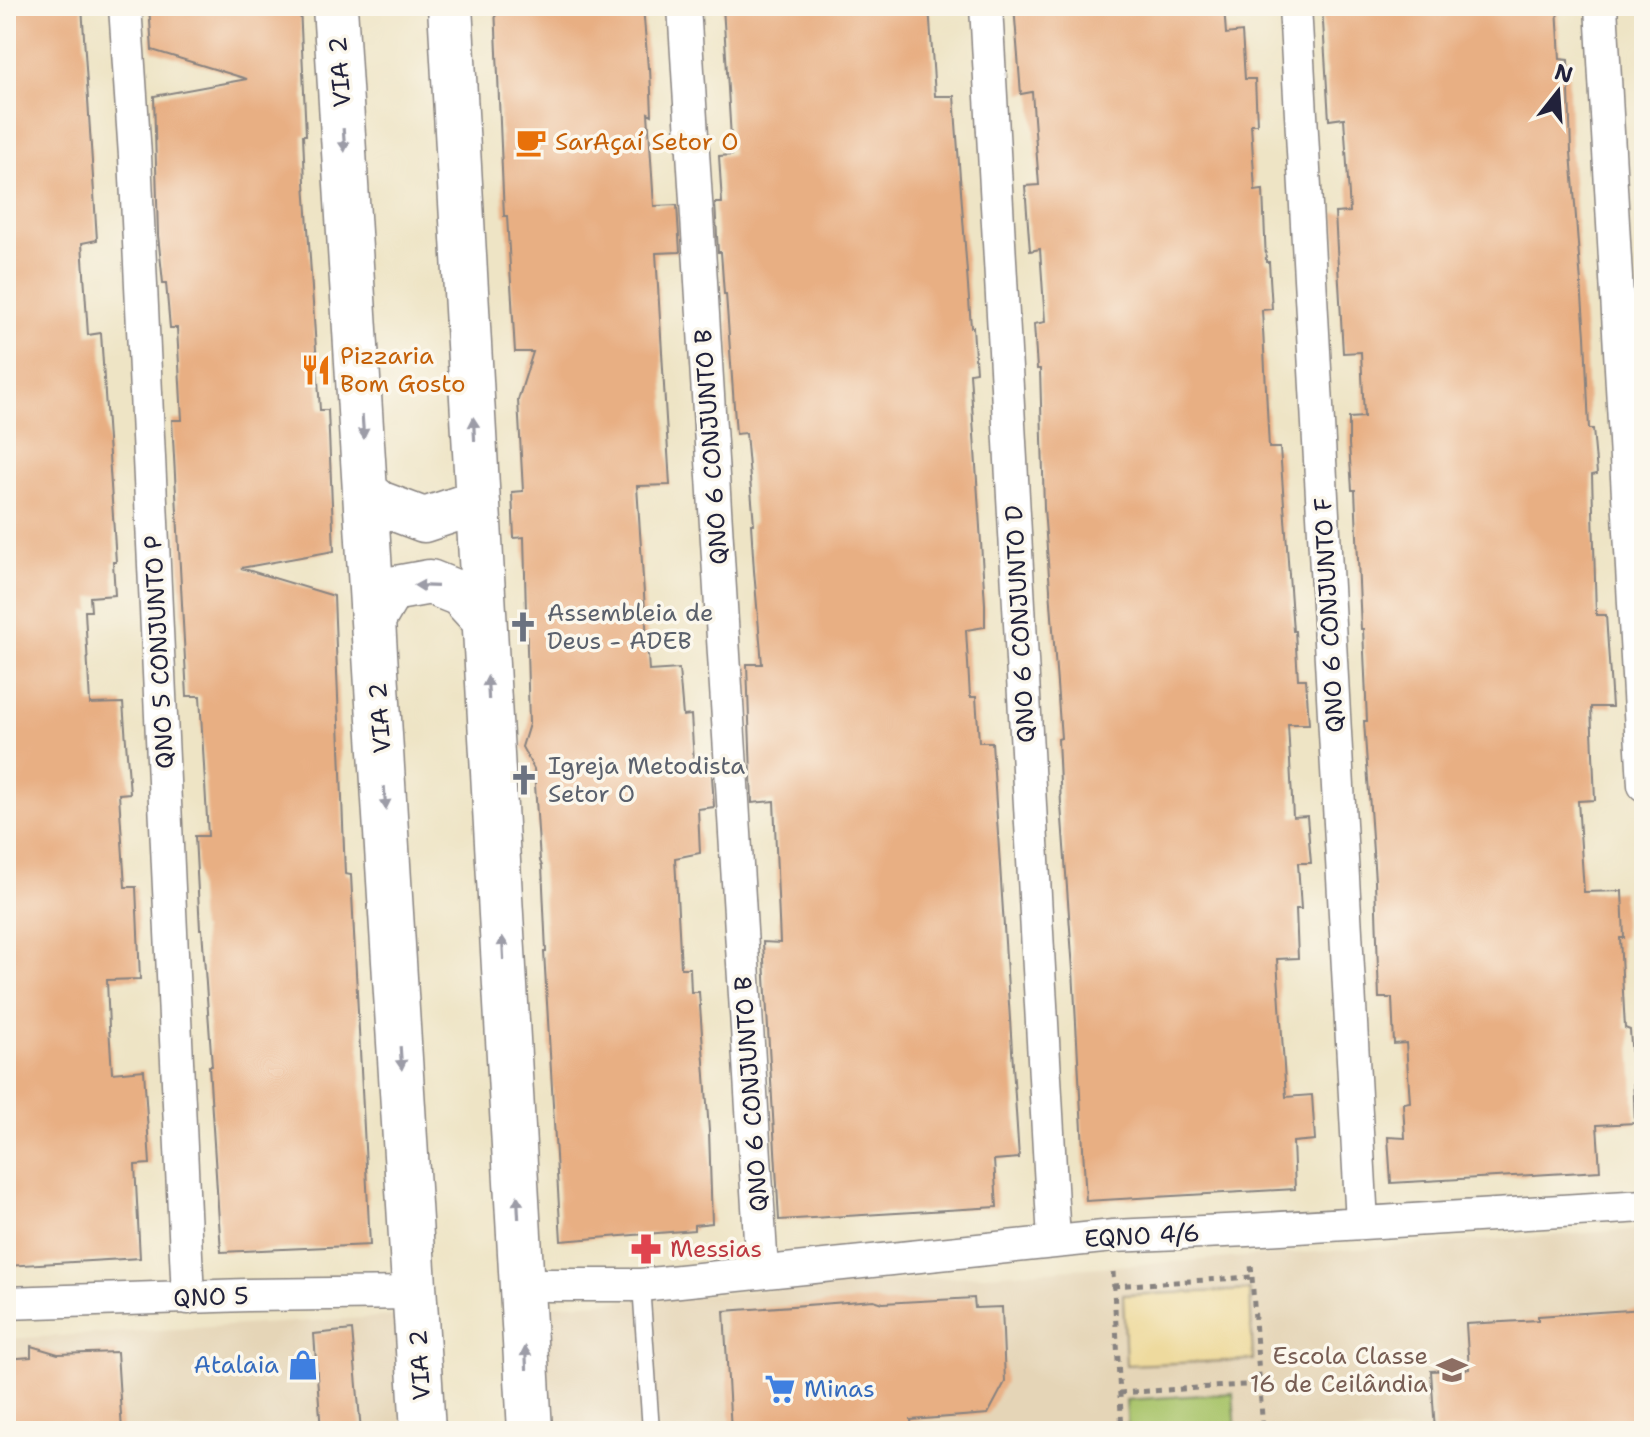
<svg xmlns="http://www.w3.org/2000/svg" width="1650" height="1437" font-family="'Shantell Sans',sans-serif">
	<rect width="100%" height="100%" fill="#fbf7ec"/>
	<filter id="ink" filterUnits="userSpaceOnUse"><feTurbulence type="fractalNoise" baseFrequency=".0125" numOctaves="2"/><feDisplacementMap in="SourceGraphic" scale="16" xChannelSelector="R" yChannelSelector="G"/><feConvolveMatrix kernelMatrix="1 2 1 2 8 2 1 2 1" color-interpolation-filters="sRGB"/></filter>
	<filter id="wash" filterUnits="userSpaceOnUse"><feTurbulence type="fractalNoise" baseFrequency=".006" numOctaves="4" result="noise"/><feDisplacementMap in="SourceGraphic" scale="32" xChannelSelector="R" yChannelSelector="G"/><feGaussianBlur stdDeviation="1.8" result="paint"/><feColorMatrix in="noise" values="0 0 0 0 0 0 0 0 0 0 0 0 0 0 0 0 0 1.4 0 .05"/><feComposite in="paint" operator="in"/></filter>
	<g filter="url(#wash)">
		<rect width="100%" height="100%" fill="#eee4c5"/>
		<path fill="#e5d5b7" d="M1644 1229V1431H548L541 1306Z
			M396 1316 403 1431H6V1339Z"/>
		<path fill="#a9c46a" stroke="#667352" stroke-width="2" d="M1233 1393 1236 1431H1128L1126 1400Z"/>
		<path fill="#eeda9e" stroke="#887e6c" stroke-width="2" d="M1250 1290 1253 1360 1126 1365 1123 1295Z"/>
		<g id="blocks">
			<path fill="#e8af83" d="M6 6H82L97 240 82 243 88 335 101 333 116 562H113L115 595 90 597 91 611H85L90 704 123 703 130 793 119 794 125 887H136L140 979 107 980 109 1027 112 1073 144 1070 150 1164 135 1165 140 1258 6 1266Z
				M149 6H300L306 135H303L305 182 320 410H328L334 551 241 568 334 596 345 874 351 875 370 1245 221 1252 209 1066H212L202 929H200L195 836H208L200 696H187L172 420H182L177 328H170L166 283H163L158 235 154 96 247 79 152 50Z
				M495 6H643L648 68H650L652 115 648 113 654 206 677 205 680 252 656 253 670 485 637 486 649 671 679 669 683 716 691 715 694 762 711 760 714 807 698 809 700 853 675 858 681 968H690L691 992H699L709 1131 712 1223 694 1225V1230L561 1241 544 952H546L542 866 540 861 534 769 522 747 529 724 524 537 514 538 512 492 523 491 518 400 533 352H515L507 216H504Z
				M723 6H929L935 96H954L971 327H973L976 372 970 373 985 604V627L966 630 970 697H976L979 742H992L1019 1158 994 1160 997 1207 779 1220 763 942 780 943 774 801 752 803 747 664H762L754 571 751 524H754L746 433 736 434 726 294H724L721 252H718L715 203H722L719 156 732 155Z
				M1014 6H1224L1226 34 1242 32 1245 79H1255L1257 124H1251L1255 191 1263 190 1266 262H1269L1272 309 1262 310 1269 448H1280L1293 631H1295L1298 679H1306L1309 724H1288L1293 817 1307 816 1311 863H1298L1301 909H1296L1298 958 1277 959 1286 1097 1312 1095 1315 1140 1293 1142 1295 1189 1086 1201 1073 970 1061 805 1058 739 1061 738 1044 508 1040 369H1037L1034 324 1045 322 1040 249 1030 251 1025 186 1039 185 1032 92 1021 94Z
				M1322 6H1557L1560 59 1568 60 1571 152 1585 336 1589 429H1593L1597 474 1592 475 1596 615H1606L1612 707H1591L1595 800 1578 801 1584 892 1622 891 1624 938H1620L1625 1028 1630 1030 1633 1075 1635 1123 1597 1125 1600 1171 1391 1183 1388 1137 1405 1138 1403 1103 1410 1102 1406 1043 1394 1044 1392 998H1379L1375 881 1364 721H1367L1363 629H1361L1355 490H1352L1349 444V418L1364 417 1361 352 1343 353 1335 213 1350 212 1344 118 1329 120Z
				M974 1298 975 1308 1002 1307 1005 1382 988 1414 911 1420 912 1431H731L724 1311 874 1300 883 1303Z
				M1644 1309V1431H1435L1431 1371 1469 1369 1466 1324 1538 1320V1316Z
				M352 1330 361 1431H321L314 1334Z
				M31 1346 58 1354 117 1352 122 1431H6V1359L31 1357Z"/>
		</g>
	</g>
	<g filter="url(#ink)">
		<use href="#blocks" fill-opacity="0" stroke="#888380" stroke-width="2"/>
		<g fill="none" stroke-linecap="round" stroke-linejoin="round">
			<g stroke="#888380" stroke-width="19">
				<path id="service" d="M641 1285 651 1431"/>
			</g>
			<g stroke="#888380" stroke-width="35">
				<path id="minor" d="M125 6 135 156 188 1298
					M684 6 762 1271
					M986 6 1054 1241
					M1295 6 1362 1223
					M1601 6 1644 785
					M522 1285H641L1113 1236 1247 1230 1644 1206
					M6 1303 247 1295 415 1293"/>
			</g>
			<g stroke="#888380" stroke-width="47">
				<path id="secondary" d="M335 6 423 1431
					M450 6 530 1431
					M367 493 379 503 424 520 478 502
					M373 620 391 589 430 582 460 594 484 620"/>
			</g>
			<path stroke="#888380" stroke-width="5" stroke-dasharray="6 6" stroke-linecap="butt" d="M1113 1272 1122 1431
				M1252 1277 1263 1431
				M1113 1286 1252 1277 1251 1265
				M1119 1393 1259 1384"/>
			<use href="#service" stroke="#fff" stroke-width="16"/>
			<use href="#minor" stroke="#fff" stroke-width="32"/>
			<use href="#secondary" stroke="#fff" stroke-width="44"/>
		</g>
		<defs><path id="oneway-solid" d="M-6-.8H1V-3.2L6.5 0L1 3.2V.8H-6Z" transform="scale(2)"/></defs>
		<g fill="#9c9ca7">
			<use href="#oneway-solid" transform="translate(344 140) rotate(86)"/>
			<use href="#oneway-solid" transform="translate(363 427) rotate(86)"/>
			<use href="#oneway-solid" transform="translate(474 429) rotate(-93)"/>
			<use href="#oneway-solid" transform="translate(426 586) rotate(-178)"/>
			<use href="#oneway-solid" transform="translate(488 688) rotate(-93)"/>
			<use href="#oneway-solid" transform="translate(385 798) rotate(86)"/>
			<use href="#oneway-solid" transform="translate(503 948) rotate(-93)"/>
			<use href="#oneway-solid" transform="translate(401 1058) rotate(86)"/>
			<use href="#oneway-solid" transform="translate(518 1207) rotate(-93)"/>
			<use href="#oneway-solid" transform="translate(526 1358) rotate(-93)"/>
		</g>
	</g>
	<defs>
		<g id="cafe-bare" transform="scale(2.4)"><path d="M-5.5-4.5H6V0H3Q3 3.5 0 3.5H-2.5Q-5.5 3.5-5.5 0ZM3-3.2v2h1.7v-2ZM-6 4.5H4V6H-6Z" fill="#e8710a" stroke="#fbf7ec" stroke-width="2.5" paint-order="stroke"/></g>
		<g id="restaurant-bare" transform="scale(2.4)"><path d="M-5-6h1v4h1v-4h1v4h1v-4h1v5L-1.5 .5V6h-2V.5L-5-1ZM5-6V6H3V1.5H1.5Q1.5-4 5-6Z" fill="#e8710a" stroke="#fbf7ec" stroke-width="2.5" paint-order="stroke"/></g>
		<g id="church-bare" transform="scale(2.4)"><path d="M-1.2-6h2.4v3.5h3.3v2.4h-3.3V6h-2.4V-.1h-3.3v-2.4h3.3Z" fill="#6b7280" stroke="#fbf7ec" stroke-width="2.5" paint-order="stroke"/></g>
		<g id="pharmacy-bare" transform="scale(2.4)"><path d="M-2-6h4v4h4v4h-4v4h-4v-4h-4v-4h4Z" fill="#e0444e" stroke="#fbf7ec" stroke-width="2.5" paint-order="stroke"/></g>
		<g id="shop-bare" transform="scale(2.4)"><path d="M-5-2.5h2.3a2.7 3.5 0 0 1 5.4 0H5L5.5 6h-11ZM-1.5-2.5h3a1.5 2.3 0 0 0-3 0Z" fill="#3f7fe0" stroke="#fbf7ec" stroke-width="2.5" paint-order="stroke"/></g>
		<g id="school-bare" transform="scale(2.4)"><path d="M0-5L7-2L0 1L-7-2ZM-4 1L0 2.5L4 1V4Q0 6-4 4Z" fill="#8d6e63" stroke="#fbf7ec" stroke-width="2.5" paint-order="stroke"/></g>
		<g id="supermarket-bare" transform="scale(2.4)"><path d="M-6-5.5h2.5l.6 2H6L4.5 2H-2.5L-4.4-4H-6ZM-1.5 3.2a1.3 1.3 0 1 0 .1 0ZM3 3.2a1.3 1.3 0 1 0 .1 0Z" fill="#3f7fe0" stroke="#fbf7ec" stroke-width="2.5" paint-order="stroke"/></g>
	</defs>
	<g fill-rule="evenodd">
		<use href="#cafe-bare" x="531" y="142"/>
		<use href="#restaurant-bare" x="316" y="370"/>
		<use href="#church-bare" x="523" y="627"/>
		<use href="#church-bare" x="524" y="780"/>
		<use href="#pharmacy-bare" x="646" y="1249"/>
		<use href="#shop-bare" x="303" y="1365"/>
		<use href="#school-bare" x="1452" y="1370"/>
		<use href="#supermarket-bare" x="780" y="1389"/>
	</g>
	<g text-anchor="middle" stroke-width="7" stroke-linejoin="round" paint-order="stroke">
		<g font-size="24" fill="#22223b" stroke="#fbf7ec">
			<text transform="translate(340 72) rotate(-94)" y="8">VIA 2</text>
			<text transform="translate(711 447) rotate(-94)" y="8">QNO 6 CONJUNTO B</text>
			<text transform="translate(1329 615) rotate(-93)" y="8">QNO 6 CONJUNTO F</text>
			<text transform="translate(1020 624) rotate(-93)" y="8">QNO 6 CONJUNTO D</text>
			<text transform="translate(159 652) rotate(-93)" y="8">QNO 5 CONJUNTO P</text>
			<text transform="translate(380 718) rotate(-94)" y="8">VIA 2</text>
			<text transform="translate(751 1094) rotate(-94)" y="8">QNO 6 CONJUNTO B</text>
			<text transform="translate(1142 1236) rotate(-3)" y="8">EQNO 4/6</text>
			<text transform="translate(211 1297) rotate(-2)" y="8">QNO 5</text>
			<text transform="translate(420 1365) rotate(-93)" y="8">VIA 2</text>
		</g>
		<g font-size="24" fill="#c56008" stroke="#fbf7ec" text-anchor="start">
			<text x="555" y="150">SarAçaí Setor O</text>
			<text x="340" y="364">Pizzaria<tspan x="340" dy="28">Bom Gosto</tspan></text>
		</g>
		<g font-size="24" fill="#5b616d" stroke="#fbf7ec" text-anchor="start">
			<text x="547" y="621">Assembleia de<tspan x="547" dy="28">Deus - ADEB</tspan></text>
			<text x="548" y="774">Igreja Metodista<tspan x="548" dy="28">Setor O</tspan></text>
		</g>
		<g font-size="24" fill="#be3a42" stroke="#fbf7ec" text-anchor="start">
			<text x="670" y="1257">Messias</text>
		</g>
		<g font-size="24" fill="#785e54" stroke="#fbf7ec" text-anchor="end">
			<text x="1428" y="1364">Escola Classe<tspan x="1428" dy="28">16 de Ceilândia</tspan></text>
		</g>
		<g font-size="24" fill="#366cbe" stroke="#fbf7ec" text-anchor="end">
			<text x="279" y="1373">Atalaia</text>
			<text x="804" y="1397" text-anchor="start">Minas</text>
		</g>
	</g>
	<rect width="1650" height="1437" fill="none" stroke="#fbf7ec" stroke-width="32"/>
	<g transform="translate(1558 92) rotate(17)" stroke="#fbf7ec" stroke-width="6" paint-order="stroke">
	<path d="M0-6L14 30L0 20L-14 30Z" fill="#22223b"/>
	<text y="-12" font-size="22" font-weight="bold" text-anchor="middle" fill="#22223b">N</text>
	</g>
</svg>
